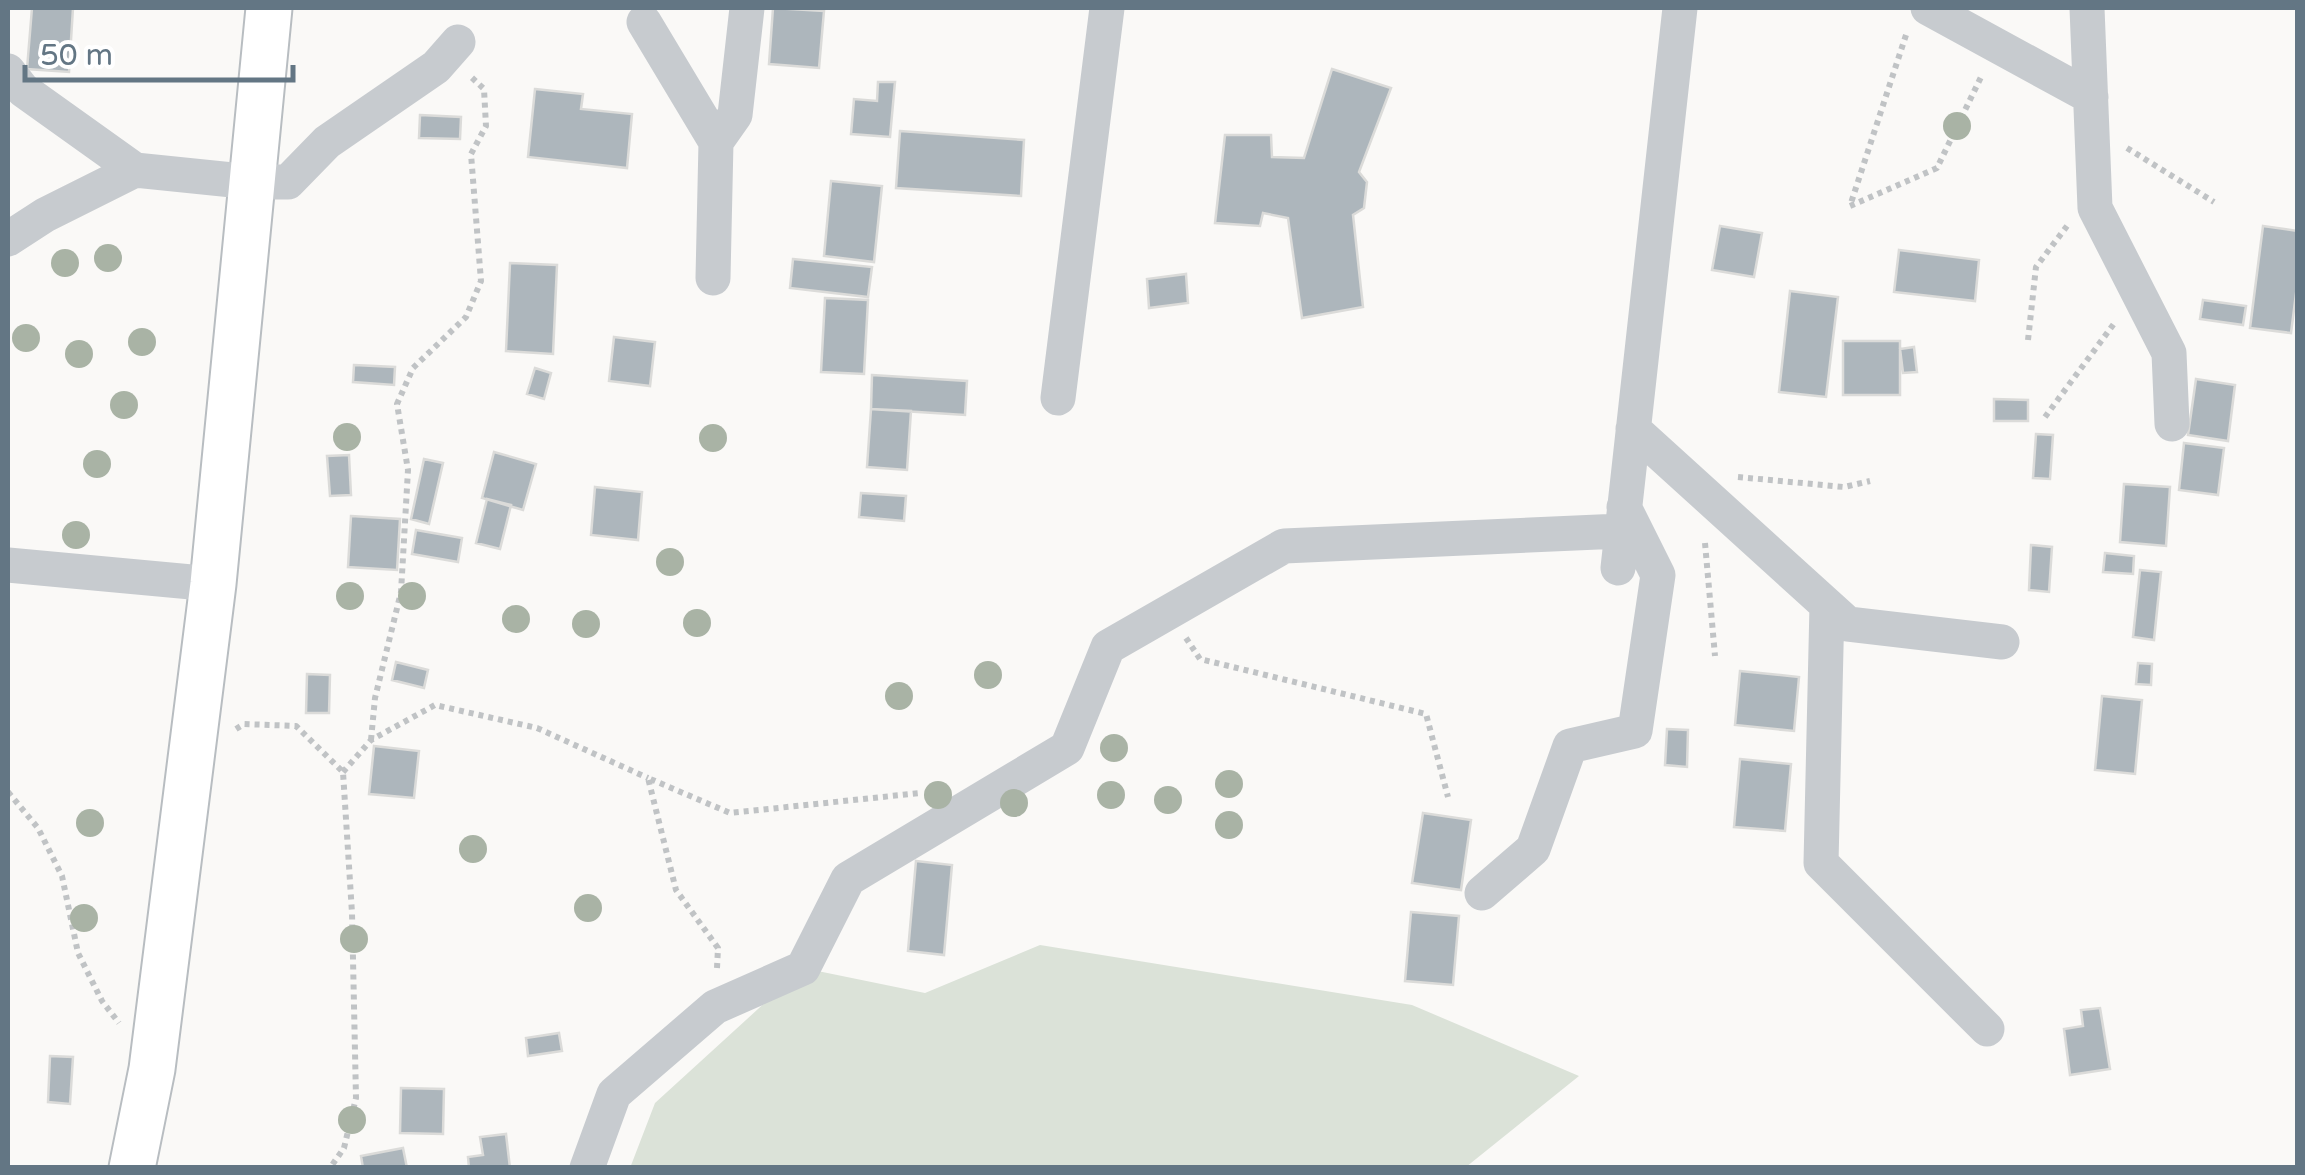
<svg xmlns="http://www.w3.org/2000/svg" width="2305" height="1175" font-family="'Varela Round',sans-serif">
	<rect width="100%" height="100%" fill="#faf9f7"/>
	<path fill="#dbe2d8" d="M1040 945 1412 1005 1579 1076 1466 1167 630 1168 655 1103 803 968 925 993Z"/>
	<path fill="#adb6bc" stroke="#dbdbd9" stroke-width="2.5" d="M32 8H73L69 72 27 69Z
		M773 8 824 11 819 68 769 64Z
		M1332 69 1391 88 1359 172 1367 182 1364 208 1353 215 1363 307 1302 318 1288 218 1263 213 1260 226 1215 223 1225 135H1271L1272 157 1304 158Z
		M878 82H895L890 137 851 134 854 99 877 101Z
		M535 89 583 94 581 109 632 114 627 168 528 157Z
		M420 115 461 117 460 139 419 138Z
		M900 131 1024 140 1021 196 896 188Z
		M831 181 882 186 874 262 824 256Z
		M1720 226 1762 233 1754 277 1712 270Z
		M2263 226 2298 231V278L2291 333 2250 328Z
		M1899 250 1979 260 1975 301 1894 292Z
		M793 259 872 267 868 297 790 288Z
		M510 263 557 265 553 354 506 351Z
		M1186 274 1188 303 1149 308 1147 279Z
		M1790 291 1838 297 1826 397 1779 392Z
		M825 298 868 300 864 374 821 372Z
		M2203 300 2246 306 2243 325 2200 319Z
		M614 337 655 342 650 386 609 381Z
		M1843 341H1900V395H1843Z
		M1914 347 1917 372 1903 373 1900 349Z
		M354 365 395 367 394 385 353 382Z
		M535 368 551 373 544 399 527 394Z
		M872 375 967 381 965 415 871 409Z
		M2196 379 2235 385 2228 441 2188 435Z
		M1994 399 2028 400V421H1994Z
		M871 409 911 411 907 470 867 467Z
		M2036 434 2053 435 2050 479 2033 478Z
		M2184 443 2224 448 2218 495 2179 490Z
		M494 452 536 464 523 510 482 498Z
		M349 455 351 495 330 496 327 456Z
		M424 459 443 463 429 524 411 519Z
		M2124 484 2170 487 2166 546 2120 542Z
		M595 487 642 492 638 540 591 535Z
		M861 493 906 496 904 521 859 517Z
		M487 499 511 505 500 549 476 543Z
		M351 516 400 519 397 570 348 567Z
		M416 530 462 538 458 562 412 554Z
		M2031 545 2052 547 2049 592 2029 590Z
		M2105 553 2134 556 2133 574 2103 572Z
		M2140 570 2161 572 2154 640 2133 637Z
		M396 662 428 670 424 688 392 680Z
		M2138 663 2152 664 2151 685 2136 684Z
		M1740 671 1799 677 1794 731 1735 725Z
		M307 674 330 675 329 713H306Z
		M2102 696 2142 700 2135 774 2095 770Z
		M1667 729 1688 730 1687 767 1665 765Z
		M374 746 419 751 414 798 369 794Z
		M1740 759 1791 764 1785 831 1734 827Z
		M1423 813 1471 820 1461 890 1412 883Z
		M916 861 952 865 944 955 908 951Z
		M1411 912 1459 916 1453 985 1405 981Z
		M2100 1008 2110 1069 2070 1075 2064 1029 2083 1026 2081 1010Z
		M559 1033 562 1051 528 1056 526 1038Z
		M50 1056 73 1057 70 1104 48 1102Z
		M401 1088 444 1089 443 1134 400 1133Z
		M506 1134 510 1168H469L468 1157 483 1155 480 1137Z
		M403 1148 407 1168H363L361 1156Z"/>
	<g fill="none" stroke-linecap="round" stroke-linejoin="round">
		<g stroke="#b8bdc1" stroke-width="49">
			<path id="major" d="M132 1168 152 1069 213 584 269 8"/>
		</g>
		<path stroke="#c0c3c5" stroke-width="6" stroke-dasharray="5 5" stroke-linecap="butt" d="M1906 35 1850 206 1937 168 1982 75
			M2127 148 2214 202
			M2028 340 2036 267 2067 226
			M2045 417 2116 321
			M1738 477 1844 487 1870 481
			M1705 543 1715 656
			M1186 638 1200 659 1426 714 1448 797
			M236 729 244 724 296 726 343 772 352 913 356 1098 344 1148 330 1168
			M371 740 375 698 401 592 408 470 397 404 413 368 466 317 481 281 471 154 486 126 484 89 469 75
			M343 772 371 740 435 705 537 728 648 778
			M8 792 38 828 62 876 78 953 102 1001 119 1023
			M717 968 718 948 676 890 648 778 730 813 920 793"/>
		<path stroke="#c7cbcf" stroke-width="35" d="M1928 8 2091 97
			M2087 8 2095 208 2169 353 2172 424
			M644 22 716 142 713 278
			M8 71 23 90 135 170
			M716 142 735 115 747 8
			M8 239 45 215 135 170 252 182H288L327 142 436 67 458 42
			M1058 398 1107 8
			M1633 429 1848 624 2002 642
			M8 565 213 584
			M1618 568 1680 8
			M1827 605 1821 863 1987 1029
			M1482 893 1533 849 1570 746 1635 731 1658 575 1624 507
			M587 1168 614 1094 715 1007 803 968 848 879 1067 748 1108 647 1284 546 1621 531"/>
		<use href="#major" stroke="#fff" stroke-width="45"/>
	</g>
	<g fill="#a9b3a5">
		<circle cx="1957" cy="126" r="14"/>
		<circle cx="108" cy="258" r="14"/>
		<circle cx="65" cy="263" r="14"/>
		<circle cx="26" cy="338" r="14"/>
		<circle cx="142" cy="342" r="14"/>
		<circle cx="79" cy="354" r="14"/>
		<circle cx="124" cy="405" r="14"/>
		<circle cx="347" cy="437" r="14"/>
		<circle cx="713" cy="438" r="14"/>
		<circle cx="97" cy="464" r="14"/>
		<circle cx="76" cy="535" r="14"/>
		<circle cx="670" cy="562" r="14"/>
		<circle cx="350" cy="596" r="14"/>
		<circle cx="412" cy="596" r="14"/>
		<circle cx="516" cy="619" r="14"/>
		<circle cx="697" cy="623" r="14"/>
		<circle cx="586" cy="624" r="14"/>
		<circle cx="988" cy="675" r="14"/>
		<circle cx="899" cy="696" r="14"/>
		<circle cx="1114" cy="748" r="14"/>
		<circle cx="1229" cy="784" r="14"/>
		<circle cx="938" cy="795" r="14"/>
		<circle cx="1111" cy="795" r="14"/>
		<circle cx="1168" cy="800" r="14"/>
		<circle cx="1014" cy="803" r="14"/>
		<circle cx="90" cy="823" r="14"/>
		<circle cx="1229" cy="825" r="14"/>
		<circle cx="473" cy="849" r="14"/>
		<circle cx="588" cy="908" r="14"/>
		<circle cx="84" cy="918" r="14"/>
		<circle cx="354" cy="939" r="14"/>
		<circle cx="352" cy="1120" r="14"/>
	</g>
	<rect width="2305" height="1175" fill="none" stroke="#637684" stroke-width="20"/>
	<path d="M25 65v15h268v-15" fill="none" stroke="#637684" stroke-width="5"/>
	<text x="40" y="65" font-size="30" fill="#637684" stroke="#ffffff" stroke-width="8" paint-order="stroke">50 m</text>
</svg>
